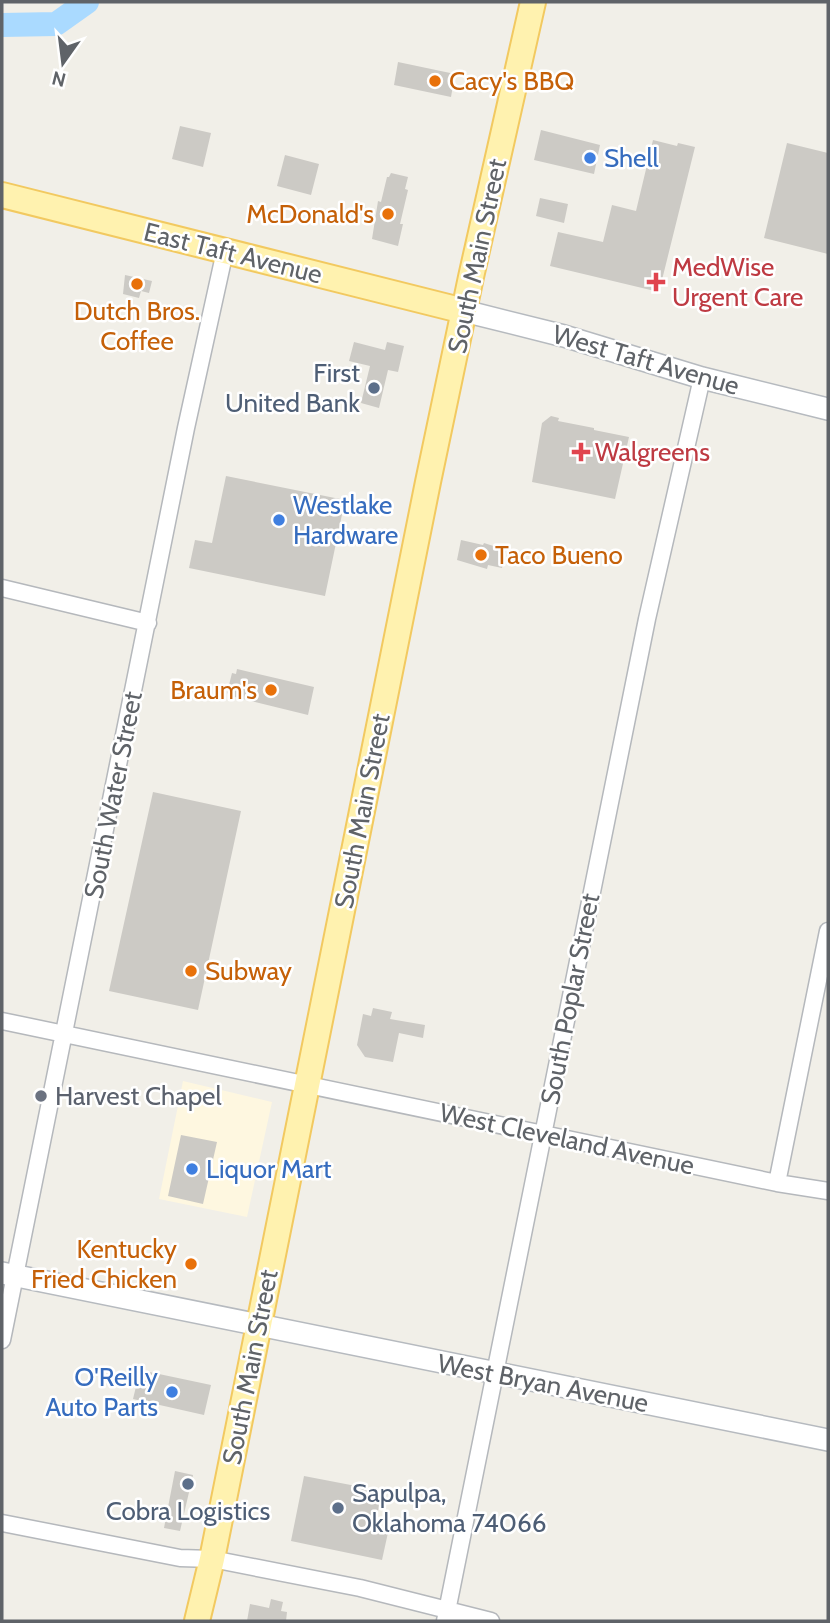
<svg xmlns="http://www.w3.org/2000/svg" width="830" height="1623" font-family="Cabin,sans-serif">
	<rect width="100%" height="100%" fill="#f1efe8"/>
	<path fill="#fef7e0" d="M183 1081 272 1102 247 1217 159 1199Z"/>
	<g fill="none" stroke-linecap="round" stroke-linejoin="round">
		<path stroke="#aadaff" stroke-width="24" d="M2 25 56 24 87 2"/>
	</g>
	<path fill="#cccac5" d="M398 62 455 74 451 97 394 85Z
		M180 126 211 133 203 167 172 159Z
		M541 130 600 145 594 174 534 160Z
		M653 140 677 146 678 143 695 147 659 292 550 266 558 232 603 242 612 205 636 211Z
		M787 143 828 153V254L764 238Z
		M285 155 319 164 311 195 277 186Z
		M391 173 408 177 405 189 408 190 400 224H403L398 246 372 239 378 201 381 202 387 177H389Z
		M540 198 568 204 564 223 536 216Z
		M125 275 152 281 149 293 141 291 139 298 123 294Z
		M354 342 385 350 387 342 404 346 398 372 388 370 379 408 361 403 370 366 349 361Z
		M551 416 559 418 558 421 594 428V430L629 437 615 499 532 482 542 423Z
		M226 476 345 500 325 596 189 568 195 540 212 543Z
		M461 540 483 545 484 543 506 550 502 568 488 565 487 569 457 560Z
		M237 669 314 687 308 715 231 696 227 693 232 673 236 674Z
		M153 792 241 811 198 1010 109 991Z
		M373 1008 392 1012 390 1019 425 1025 423 1038 399 1033 393 1062 365 1057 357 1045 363 1014 371 1016Z
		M181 1135 217 1142 203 1204 168 1196Z
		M140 1370 211 1385 204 1415 133 1399Z
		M175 1471 193 1475 180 1531 164 1528Z
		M304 1476 382 1491 375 1526 389 1528 382 1560 291 1541Z
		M271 1599 283 1602 281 1611 287 1612 286 1621H247L250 1604 269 1608Z"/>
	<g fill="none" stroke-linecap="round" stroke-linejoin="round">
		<g stroke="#b5b8bc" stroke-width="19">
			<path id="street" d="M2 588 148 623
				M2 1021 777 1183 828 1191
				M777 1183 828 931
				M2 1340 186 428 225 251
				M2 1523 180 1558 212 1559 360 1588 491 1621
				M445 1621 647 619 702 378"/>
		</g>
		<g stroke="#b6babf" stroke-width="24">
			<path id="secondary" d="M464 311 564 336 702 378 828 409
				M2 1273 828 1440"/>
		</g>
		<g stroke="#f2c960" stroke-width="28">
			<path id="primary" d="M2 195 464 311
				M197 1621 212 1559 428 482 471 277 533 2"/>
		</g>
		<use href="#street" stroke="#fff" stroke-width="16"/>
		<use href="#secondary" stroke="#fff" stroke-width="21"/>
		<use href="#primary" stroke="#fff2af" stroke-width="24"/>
	</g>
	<g fill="#e8710a" stroke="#fff" stroke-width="2.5">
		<circle cx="435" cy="81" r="7"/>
		<circle cx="388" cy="214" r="7"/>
		<circle cx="137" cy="284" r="7"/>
		<circle cx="481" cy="555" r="7"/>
		<circle cx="271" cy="690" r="7"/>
		<circle cx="191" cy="971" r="7"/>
		<circle cx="191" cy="1264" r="7"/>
	</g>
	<g fill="#3f7fe0" stroke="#fff" stroke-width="2.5">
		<circle cx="590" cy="158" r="7"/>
		<circle cx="279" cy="520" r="7"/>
		<circle cx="192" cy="1169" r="7"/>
		<circle cx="172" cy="1392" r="7"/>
	</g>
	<g fill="#e0444e" stroke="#fff" stroke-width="2.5">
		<path d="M652.5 271.5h7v7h7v7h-7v7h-7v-7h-7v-7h7z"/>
		<path d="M577.5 441.5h7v7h7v7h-7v7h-7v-7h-7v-7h7z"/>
	</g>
	<g fill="#5c6f8a" stroke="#fff" stroke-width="2.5">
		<circle cx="374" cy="388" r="7"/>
		<circle cx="188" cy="1484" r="7"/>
		<circle cx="338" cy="1508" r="7"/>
	</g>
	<circle fill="#6b7280" stroke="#fff" stroke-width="2.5" cx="41" cy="1096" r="7"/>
	<g text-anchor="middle" stroke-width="5" stroke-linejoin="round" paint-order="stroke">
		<g font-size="26" fill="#c56008" stroke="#fff" text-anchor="start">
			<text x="449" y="90">Cacy's BBQ</text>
			<text x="374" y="223" text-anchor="end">McDonald's</text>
			<text x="137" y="320" text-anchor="middle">Dutch Bros.<tspan x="137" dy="30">Coffee</tspan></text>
			<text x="495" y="564">Taco Bueno</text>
			<text x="257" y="699" text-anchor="end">Braum's</text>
			<text x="205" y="980">Subway</text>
			<text x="177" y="1258" text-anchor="end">Kentucky<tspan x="177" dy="30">Fried Chicken</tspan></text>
		</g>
		<g font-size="26" fill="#366cbe" stroke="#fff" text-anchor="start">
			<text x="604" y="167">Shell</text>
			<text x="293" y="514">Westlake<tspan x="293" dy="30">Hardware</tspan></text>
			<text x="206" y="1178">Liquor Mart</text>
			<text x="158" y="1386" text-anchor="end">O'Reilly<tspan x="158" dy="30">Auto Parts</tspan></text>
		</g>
		<g font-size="26" fill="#5f6368" stroke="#fff">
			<text transform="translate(233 253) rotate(14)" y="9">East Taft Avenue</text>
			<text transform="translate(477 256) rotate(-78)" y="9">South Main Street</text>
			<text transform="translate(646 360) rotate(16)" y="9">West Taft Avenue</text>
			<text transform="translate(113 795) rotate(-79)" y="9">South Water Street</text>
			<text transform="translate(362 811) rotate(-79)" y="9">South Main Street</text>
			<text transform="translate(570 999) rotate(-79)" y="9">South Poplar Street</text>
			<text transform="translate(567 1139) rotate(12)" y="9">West Cleveland Avenue</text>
			<text transform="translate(250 1367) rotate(-79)" y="9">South Main Street</text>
			<text transform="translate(543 1383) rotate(11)" y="9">West Bryan Avenue</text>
		</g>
		<g font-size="26" fill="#be3a42" stroke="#fff" text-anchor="start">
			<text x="672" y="276">MedWise<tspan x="672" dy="30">Urgent Care</tspan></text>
			<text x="595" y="461">Walgreens</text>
		</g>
		<g font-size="26" fill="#4e5e75" stroke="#fff" text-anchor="end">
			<text x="360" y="382">First<tspan x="360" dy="30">United Bank</tspan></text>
			<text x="352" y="1502" text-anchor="start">Sapulpa,<tspan x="352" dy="30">Oklahoma 74066</tspan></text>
			<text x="188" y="1520" text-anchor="middle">Cobra Logistics</text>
		</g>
		<g font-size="26" fill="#5b616d" stroke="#fff" text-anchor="start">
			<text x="55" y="1105">Harvest Chapel</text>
		</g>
	</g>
	<rect width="830" height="1623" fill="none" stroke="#5f6368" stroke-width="7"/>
	<g transform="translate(63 63) rotate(194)" stroke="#ffffff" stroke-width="5" paint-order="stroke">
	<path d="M0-5L12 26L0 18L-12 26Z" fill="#5f6368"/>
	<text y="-10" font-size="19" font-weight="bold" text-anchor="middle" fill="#5f6368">N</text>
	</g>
</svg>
